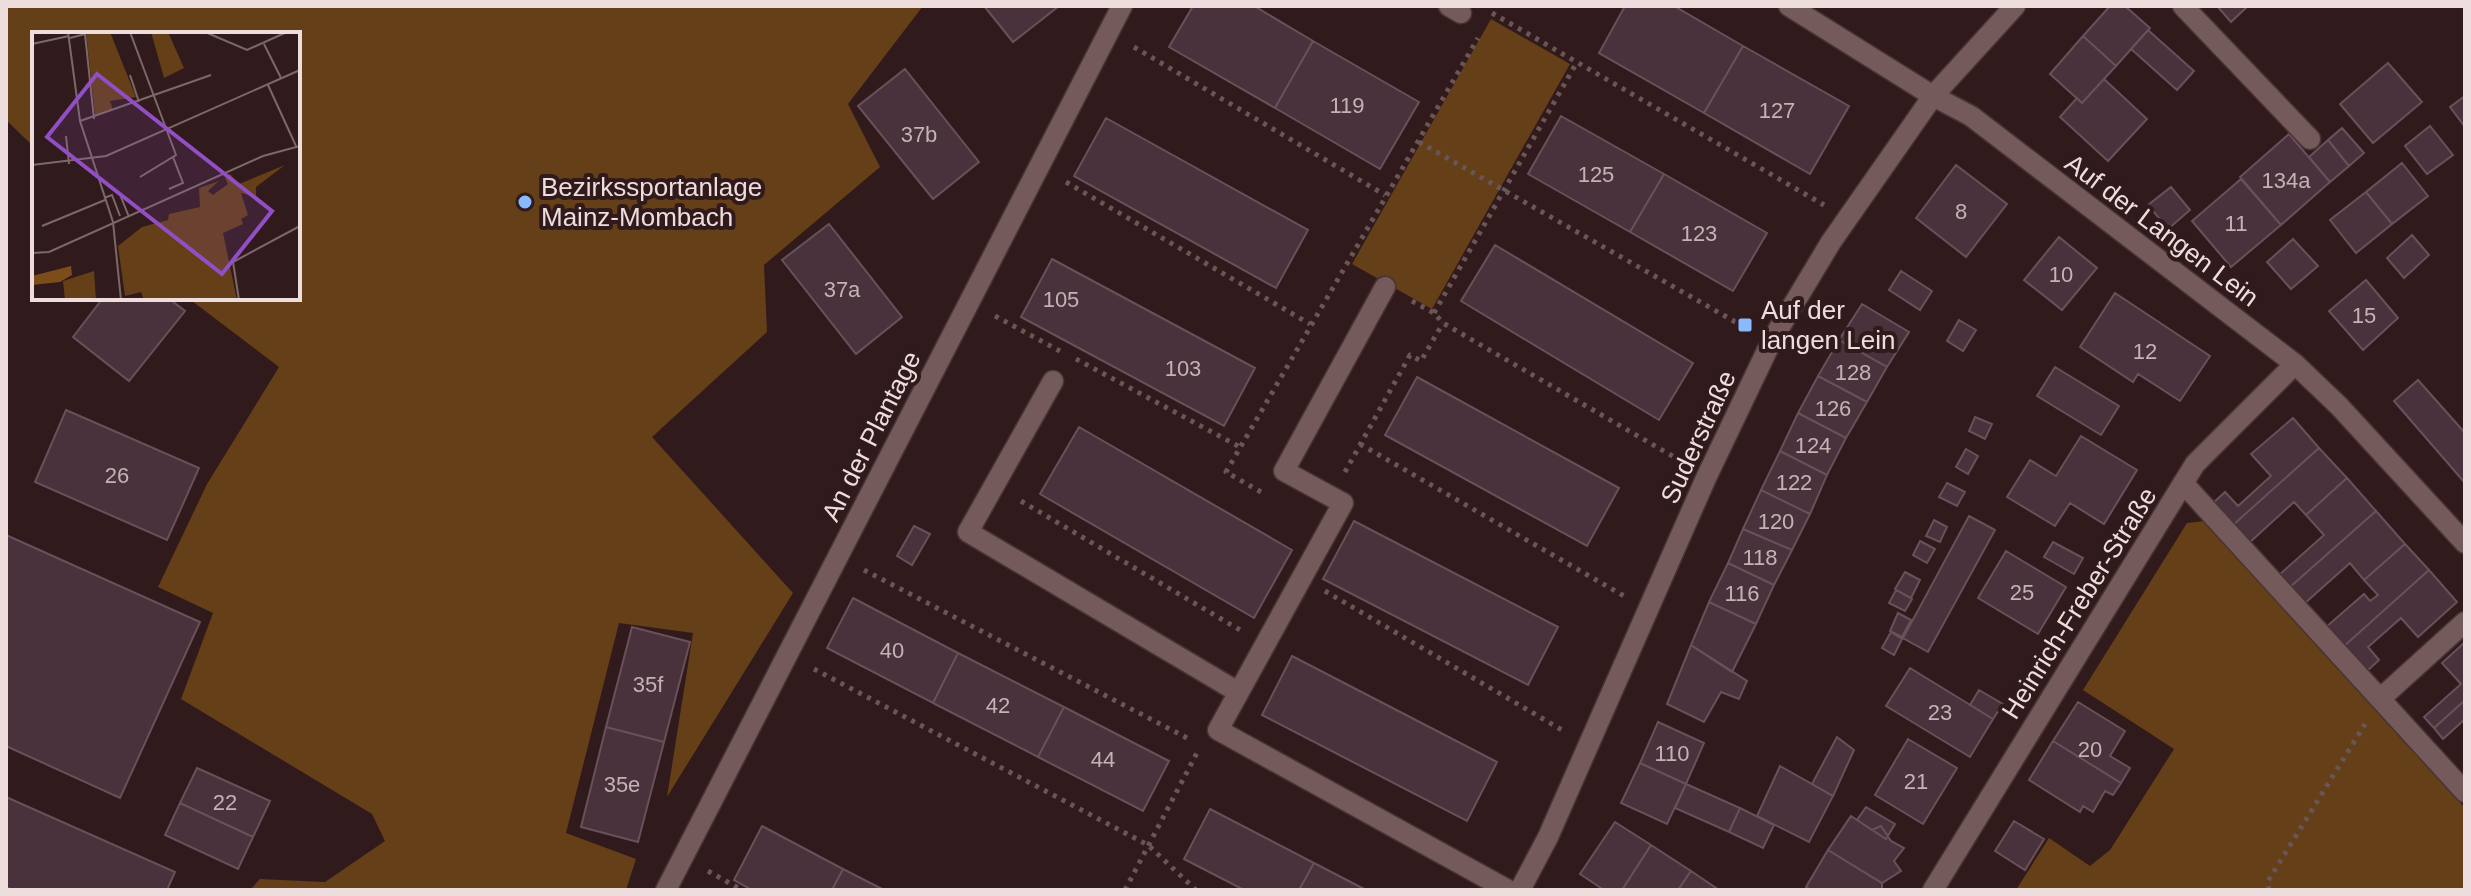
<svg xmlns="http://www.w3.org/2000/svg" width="2471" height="896" font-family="Helvetica,sans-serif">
	<rect width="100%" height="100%" fill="#311a1c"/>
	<path fill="#643f17" d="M6 6H923L848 104 880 167 764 265 767 332 652 437 793 593 667 797 693 633 619 623 566 833 636 859 626 890H250L260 879 325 882 385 841 372 814 181 699 213 613 158 587 207 484 279 367 188 298H298V34H34V147L6 120Z
		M1491 19 1570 64 1432 309 1352 264Z
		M2205 521 2465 808V890H2016L2049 838 2090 866 2110 850 2174 749 2083 690 2187 523Z"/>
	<path fill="#49323c" stroke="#69515b" stroke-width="2" d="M984 6H1059L1013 42Z
		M1193 6H1254L1313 41 1275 108 1169 47Z
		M1625 6H1674L1743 46 1704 113 1599 53Z
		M2110 6H2125L2150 28 2116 66 2083 36Z
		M2217 6H2248L2231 22Z
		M2148 30 2194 71 2177 90 2131 49Z
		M2083 36 2116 66 2082 103 2050 74Z
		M1313 41 1419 102 1380 169 1275 108Z
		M1743 46 1849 106 1810 174 1704 113Z
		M2388 63 2422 102 2373 143 2340 104Z
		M905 69 979 162 933 199 858 106Z
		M2104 79 2147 119 2108 161 2060 117 2077 98 2082 103Z
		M2465 96V127L2450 107Z
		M1561 116 1664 174 1630 232 1528 174Z
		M1106 118 1308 230 1276 288 1074 176Z
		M2430 126 2453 155 2427 174 2405 146Z
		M2342 128 2364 153 2349 166 2328 140Z
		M2289 134 2330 182 2281 225 2240 177Z
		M2328 140 2349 166 2330 182 2309 157Z
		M2402 163 2428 196 2392 224 2366 192Z
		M1956 165 2007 204 1966 257 1916 218Z
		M1664 174 1767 233 1733 291 1630 232Z
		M2241 179 2281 225 2231 267 2192 221Z
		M2171 187 2190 210 2168 229 2148 205Z
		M2366 192 2392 224 2356 253 2330 220Z
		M829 224 902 317 856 354 782 260Z
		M2412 235 2429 255 2404 278 2387 258Z
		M2059 237 2097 268 2062 310 2024 280Z
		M2293 239 2318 266 2291 289 2267 262Z
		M1495 245 1693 363 1659 420 1461 301Z
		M1052 259 1255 368 1224 426 1021 317Z
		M1901 271 1932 291 1920 310 1889 290Z
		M2366 280 2398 318 2363 350 2329 311Z
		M2115 293 2210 356 2180 401 2138 374 2133 382 2080 347Z
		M103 298H168L185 311 129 381 73 337Z
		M1862 304 1909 332 1887 367 1839 340Z
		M1959 320 1976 330 1963 351 1947 341Z
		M1839 340 1887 367 1867 402 1818 376Z
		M2055 367 2119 406 2101 435 2037 396Z
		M1818 376 1867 402 1846 438 1798 413Z
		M1417 377 1619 488 1587 546 1385 435Z
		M2418 380 2465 433V483L2394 401Z
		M66 410 199 468 167 540 35 482Z
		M1798 413 1846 438 1827 475 1780 451Z
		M1975 417 1992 424 1985 439 1969 431Z
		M2293 418 2319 448 2233 525 2213 503 2225 492 2238 506 2271 476 2251 454Z
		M1079 427 1292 550 1254 618 1040 494Z
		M2081 436 2137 470 2104 524 2070 503 2055 526 2007 497 2030 460 2056 476Z
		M2319 448 2347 478 2306 515 2294 502 2249 543 2233 525Z
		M1966 449 1978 456 1968 474 1956 467Z
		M1780 451 1827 475 1810 514 1761 490Z
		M2347 478 2376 511 2290 587 2279 575 2324 535 2306 515Z
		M1947 483 1965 492 1957 506 1939 497Z
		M1761 490 1810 514 1792 550 1743 529Z
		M2376 511 2405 544 2364 580 2350 563 2305 603 2290 587Z
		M1969 516 1995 530 1928 652 1903 638Z
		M1934 520 1947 527 1940 542 1926 536Z
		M1354 521 1558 627 1528 685 1323 579Z
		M914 526 930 534 912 565 897 556Z
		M1743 529 1792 550 1774 585 1728 563Z
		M6 535 200 622 120 798 6 746Z
		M1920 541 1935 549 1927 563 1913 555Z
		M2053 542 2083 558 2074 574 2044 557Z
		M2405 544 2429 570 2343 647 2326 627 2364 594 2370 601 2378 595 2364 580Z
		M2006 551 2066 587 2038 634 1978 598Z
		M1728 563 1774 585 1756 624 1709 602Z
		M2429 570 2457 602 2418 637 2401 618 2368 647 2379 660 2366 672 2343 647Z
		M1905 572 1920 580 1911 598 1895 589Z
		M1896 590 1912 599 1905 611 1889 603Z
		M853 598 958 653 933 703 827 648Z
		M1709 602 1756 624 1732 672 1691 645Z
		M1898 613 1911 620 1902 637 1890 631Z
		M632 627 690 642 664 742 606 727Z
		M1891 632 1902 639 1894 655 1882 648Z
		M2465 642V700L2434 728 2424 717 2461 684 2442 663Z
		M1691 645 1747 681 1739 699 1721 692 1704 722 1667 704Z
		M958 653 1064 707 1038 757 933 703Z
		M1292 656 1497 762 1467 821 1262 715Z
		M1910 668 1993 719 1970 757 1886 706Z
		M1979 690 2003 704 1993 719 1970 705Z
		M2465 700V719L2443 739 2434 728Z
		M2078 702 2125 731 2110 756 2130 768 2121 783 2053 741Z
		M1064 707 1169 761 1143 811 1038 757Z
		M1658 722 1704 743 1686 784 1640 763Z
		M606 727 664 742 638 842 581 827Z
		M1837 737 1854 750 1833 796 1812 784Z
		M1908 739 1957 768 1923 824 1875 795Z
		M2053 741 2121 783 2113 795 2105 791 2093 812 2083 806 2080 812 2029 780Z
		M1640 763 1686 784 1667 824 1621 803Z
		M1780 766 1833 796 1809 842 1757 816Z
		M197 768 270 801 253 837 180 803Z
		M1686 784 1740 808 1729 832 1675 808Z
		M6 797 175 872 167 890H12L6 887Z
		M180 803 253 837 238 869 165 835Z
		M1866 807 1895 824 1886 839 1857 820Z
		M1740 808 1774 825 1763 848 1729 832Z
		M1210 809 1314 863 1299 890H1244L1184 859Z
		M1851 816 1872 830 1881 826 1891 841 1904 848 1894 861 1901 871 1882 883 1828 850Z
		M2014 821 2044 839 2025 870 1995 851Z
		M1615 822 1651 845 1622 890H1604L1580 874Z
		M762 826 843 869 832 890H752L734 880Z
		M1651 845 1691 871 1678 890H1622Z
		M1828 850 1882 883V890H1811L1806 887Z
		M1314 863 1366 890H1299Z
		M843 869 884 890H832Z
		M1691 871 1719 890H1678Z"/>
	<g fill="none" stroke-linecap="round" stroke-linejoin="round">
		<g stroke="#473535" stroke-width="23">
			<path id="minor" d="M1449 6 1461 13
				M1789 6 1933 96 1971 116 2295 364 2339 406 2465 543
				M2183 6 2310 139
				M1385 287 1284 471 1343 503 1218 730 1508 890
				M1053 381 968 532 1238 692
				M2183 483 2465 792
				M2381 698 2465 622
				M666 890 1122 6
				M1520 890 1548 837 1706 478 1772 340 1831 242 1933 96 2015 6
				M1933 890 2195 464 2295 364"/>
		</g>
		<path stroke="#6b5657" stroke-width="5" stroke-dasharray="4 6" stroke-linecap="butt" d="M1492 13 1824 205
			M1134 47 1385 195
			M1419 142 1746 328
			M1066 182 1310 324
			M1412 301 1434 313 1443 323 1681 461
			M1434 313 1577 62
			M995 316 1060 351
			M1076 359 1240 447
			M1360 444 1624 596
			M1345 472 1410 355 1421 361 1443 323
			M1261 492 1226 472 1478 38
			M1021 501 1240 630
			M864 570 1189 739
			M1325 591 1562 730
			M814 669 1148 845 1196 890
			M708 871 742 890
			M1125 890 1199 749
			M2269 890 2268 881 2365 724"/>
		<use href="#minor" stroke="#755a5b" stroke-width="20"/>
	</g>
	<g fill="#88bafc" stroke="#311a1c" stroke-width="3">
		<circle cx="525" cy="202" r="8"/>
		<rect x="1737" y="317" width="16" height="16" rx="4"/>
	</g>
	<g text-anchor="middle" stroke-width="8" stroke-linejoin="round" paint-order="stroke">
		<g font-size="22" fill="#c4b2b5">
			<text x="1347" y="113">119</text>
			<text x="1777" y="118">127</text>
			<text x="919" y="142">37b</text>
			<text x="1596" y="182">125</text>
			<text x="2286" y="188">134a</text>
			<text x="1961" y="219">8</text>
			<text x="2236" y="231">11</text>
			<text x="1699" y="241">123</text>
			<text x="2061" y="282">10</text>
			<text x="842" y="297">37a</text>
			<text x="1061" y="307">105</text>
			<text x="2364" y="323">15</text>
			<text x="2145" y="359">12</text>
			<text x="1183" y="376">103</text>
			<text x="1853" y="380">128</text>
			<text x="1833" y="416">126</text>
			<text x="1813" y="453">124</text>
			<text x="117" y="483">26</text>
			<text x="1794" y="490">122</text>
			<text x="1776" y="529">120</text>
			<text x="1760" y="565">118</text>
			<text x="2022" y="600">25</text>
			<text x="1742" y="601">116</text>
			<text x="892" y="658">40</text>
			<text x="648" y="692">35f</text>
			<text x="998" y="713">42</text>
			<text x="1940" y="720">23</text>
			<text x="2090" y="757">20</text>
			<text x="1672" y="761">110</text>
			<text x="1103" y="767">44</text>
			<text x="1916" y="789">21</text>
			<text x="622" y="792">35e</text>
			<text x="225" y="810">22</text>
		</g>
		<g font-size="26" fill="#eddddd" stroke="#311a1c" text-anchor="start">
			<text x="541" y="196">Bezirkssportanlage<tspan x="541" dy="30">Mainz-Mombach</tspan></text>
			<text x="1761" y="319">Auf der<tspan x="1761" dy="30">langen Lein</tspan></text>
		</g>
		<g font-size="26" fill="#eddddd" stroke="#311a1c">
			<text transform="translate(2162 230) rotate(37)" y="9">Auf der Langen Lein</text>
			<text transform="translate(871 436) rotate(-63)" y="9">An der Plantage</text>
			<text transform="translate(1698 437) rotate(-65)" y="9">Suderstraße</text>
			<text transform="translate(2079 603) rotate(-58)" y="9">Heinrich-Freber-Straße</text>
		</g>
	</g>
	<g transform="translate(32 32)">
		<rect width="268" height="268" fill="#311a1c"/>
		<path d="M54 0H78L104 65 78 69 81 78 63 83ZM119 0H136L152 36 132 46ZM253 133 224 155V165L209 161 216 183 209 187 211 192 191 201 205 268H112L109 260 93 264 86 214 110 195 136 188 137 182 168 175 167 156 187 149 176 159 181 163 196 152 193 146 198 142 207 152ZM62 239 64 268H33L31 249Z" fill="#643f17"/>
		<path d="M39 234 40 243 28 250 0 253V244Z" fill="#7c4d18"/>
		<path fill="none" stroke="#7c6869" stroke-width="2" d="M36 0 48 89 81 190 89 268M98 0 144 123 108 145M173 0 215 18 255 0M38 6 53 2 62 87M0 12 37 4M232 12 249 46M0 14V94M98 43 107 70M236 53 264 114M48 89 179 43M34 104 37 132M0 133 74 124 268 38M137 157 151 151 141 125M87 160 97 185M72 166 80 163 88 184M10 194 73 168M0 221 17 220 231 124 268 114M207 268 201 230 268 194"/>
		<path fill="#924fc5" fill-opacity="0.15" stroke="#924fc5" stroke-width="4" d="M65 42 240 179 190 242 15 105Z"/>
		<rect width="268" height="268" fill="none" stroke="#eddddd" stroke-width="4"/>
	</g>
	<rect width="2471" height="896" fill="none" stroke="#eddddd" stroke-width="16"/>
</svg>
